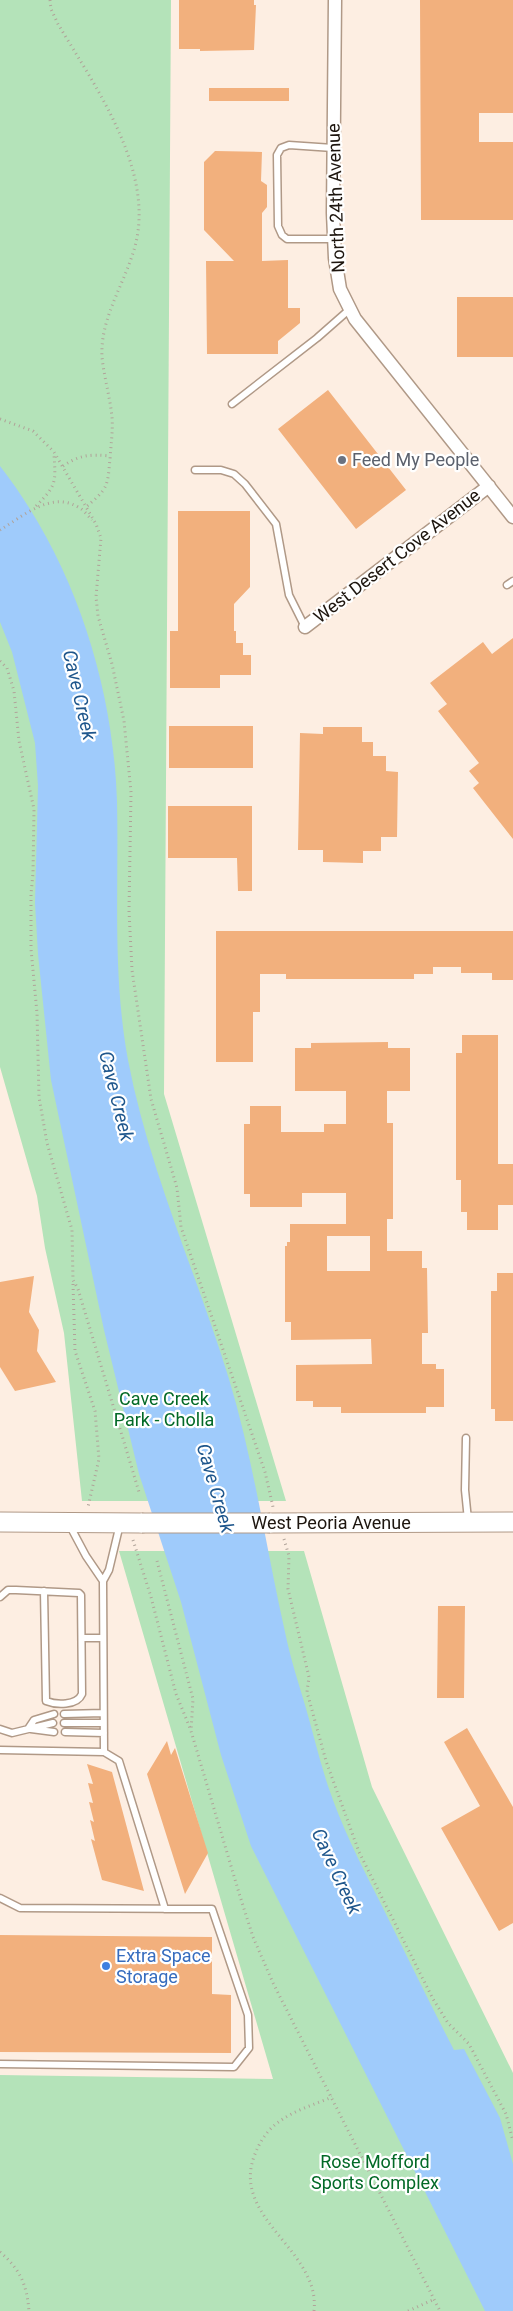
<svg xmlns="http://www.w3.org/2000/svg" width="513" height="2311" font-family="Roboto,sans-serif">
	<rect width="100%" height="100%" fill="#fdeee2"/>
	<path fill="#b4e3b9" d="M0 0H171L164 1094 286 1501H82L64 1333 45 1248 37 1196 0 1067Z
		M119 1551H304L372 1787 513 2073V2311H0V2075L273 2079Z"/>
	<path fill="#9fcbfb" d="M0 466C73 560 113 682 117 801 119 888 112 973 128 1060 149 1170 196 1272 229 1379 254 1462 266 1548 285 1632 290 1657 298 1681 305 1705 313 1732 319 1759 328 1786 341 1825 360 1863 379 1900 404 1950 428 2000 454 2050L464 2049 500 2118 513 2164V2311H485L251 1846 221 1755 181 1602 139 1474 104 1330 51 1080 38 954 35 903 38 786 35 743 12 652 0 622Z"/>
	<path fill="#f2b07d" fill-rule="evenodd" d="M179 0H254V5H256L254 50 200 51V49H179Z
		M420 0H513V113H479V142H513V220H421Z
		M209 88H289V101H209Z
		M215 151 262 152 261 181 267 185V207L262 213V261L288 260V308H300V323L278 341V354H207L206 261H234L204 230V162Z
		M457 297H513V357H457Z
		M328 390 406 490 356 529 278 429Z
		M178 511H250V587L234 604V631H236V643H243V655H251V675H220V688H170V631H178Z
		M513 638V839L473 788 479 783 469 771 479 763 438 711 447 704 430 683 483 642 492 654Z
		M169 726H253V768H169Z
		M323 727H362V742H373V756H386V771L398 772 397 837H381V851H363V863L323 862V850H298L300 733 323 734Z
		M168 806H252V891H238L237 858H168Z
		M216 931H513V980H492V973H461V967H433V974H414V979H286V974H260V1012H253V1062H216Z
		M462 1035H498V1164H513V1205H498V1230H467V1212H461V1180H456V1053H462Z
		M388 1042V1048H410V1091H387V1123H393V1219H387V1251H422V1268H427L428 1333H422V1364H436V1369H444V1407H426V1413H341V1407H313V1401H296V1365L372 1364 371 1339 291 1340V1322H285V1246H287V1242H290V1224H346V1193H302V1207H250V1194H244V1124H250V1106H281V1132H324V1124H346V1091H295V1048H311V1043ZM327 1236H370V1271H327Z
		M497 1273H513V1421H495V1409H491V1291H497Z
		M34 1276 29 1312 39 1330 37 1351 56 1382 15 1391 0 1367V1282Z
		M438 1606H465L464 1698H437Z
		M467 1728 513 1807V1923L499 1931 441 1828 480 1806 444 1742Z
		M167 1741 171 1755 175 1748 208 1853 185 1894 147 1774Z
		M87 1764 112 1772 144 1891 102 1880 91 1839 95 1841 90 1820 94 1822 89 1802 93 1803 88 1783 93 1784Z
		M0 1935 212 1937V1994L231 1995V2053L0 2052Z"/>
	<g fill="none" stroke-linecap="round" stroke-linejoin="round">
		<g stroke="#b09987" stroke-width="9">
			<path id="lane" d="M333 148 289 145 281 148 277 155 278 226 282 235 287 239H334
				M232 404 317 338 350 309
				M195 470H221L234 474 245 484 276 524 289 595 305 627
				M507 585 513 581
				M466 1438 465 1490 468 1520
				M120 1524 109 1570 103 1581 104 1752 119 1761 165 1909
				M70 1526 86 1556 103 1581
				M0 1597 8 1590H16L79 1593 81 1595 82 1694C77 1706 56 1705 46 1701L44 1591
				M82 1638H103
				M64 1714 103 1713
				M64 1723H103
				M0 1729 12 1733 53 1723
				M28 1729 34 1720 54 1714
				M31 1729 54 1732
				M65 1732 104 1733
				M0 1750 104 1752
				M0 1898 20 1908 212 1909 248 2015 249 2048 234 2067 0 2064"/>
		</g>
		<g stroke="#b09987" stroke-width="15">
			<path id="street" d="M335 0 333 213 335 258 340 289 355 319 513 517
				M305 627 489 486"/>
		</g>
		<g stroke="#b09987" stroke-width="21">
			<path id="secondary" d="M0 1522 142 1523
				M270 1523 513 1522"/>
		</g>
		<path stroke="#b0a399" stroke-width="3" stroke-dasharray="1 4" stroke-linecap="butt" d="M50 0 51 9 58 24C96 88 159 175 133 253 122 288 100 320 102 357 104 377 110 397 112 417 113 431 111 444 110 459 109 467 109 477 106 485 103 493 93 501 86 507
			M0 419 33 431 54 452 96 524 101 538 96 597 98 616 112 664 124 721 131 792 129 911 132 970 151 1099 177 1188 181 1227 265 1472 273 1507
			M63 466C79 455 90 454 110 456
			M36 506C56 486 56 483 54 455
			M0 530C23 516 51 491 78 507 84 510 88 516 92 520
			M0 661 7 668 14 691 19 741 34 809 33 873 31 894V949L37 1013 39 1097 47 1143 72 1230 73 1280 78 1289 139 1492
			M73 1284 75 1351 95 1411 99 1459 88 1507
			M284 1539 289 1556 288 1589 309 1677 307 1692 326 1761 359 1852 433 1999 448 2023 469 2044 506 2114 513 2141
			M133 1540 151 1597 176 1694 190 1728
			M157 1561 193 1699 191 1731 239 1893 253 1937 273 1983 440 2311
			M0 2252C20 2269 27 2285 29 2311
			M314 2311C321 2250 229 2218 255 2154 260 2141 268 2129 280 2121 295 2110 316 2104 332 2097
			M408 2311 435 2299"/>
		<use href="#lane" stroke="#fff" stroke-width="6"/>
		<use href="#street" stroke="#fff" stroke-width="12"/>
		<use href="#secondary" stroke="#fff" stroke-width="19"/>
		<g stroke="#b09987" stroke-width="21" stroke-linecap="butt">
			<path id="secondary-bridge" d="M142 1523H270"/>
		</g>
		<use href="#secondary-bridge" stroke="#fff" stroke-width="19"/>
	</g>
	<circle fill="#6b7280" stroke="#fff" stroke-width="2" cx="342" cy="460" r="5"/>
	<circle fill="#3f7fe0" stroke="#fff" stroke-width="2" cx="106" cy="1966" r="5"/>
	<g text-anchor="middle" stroke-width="4.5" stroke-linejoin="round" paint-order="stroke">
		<g font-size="18" fill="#1d150e" stroke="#fff">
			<text transform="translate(336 198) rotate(-92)" y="6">North 24th Avenue</text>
			<text transform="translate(397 556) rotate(-38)" y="6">West Desert Cove Avenue</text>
			<text x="331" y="1529">West Peoria Avenue</text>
		</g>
		<g font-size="18" fill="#5b616d" stroke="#fff" text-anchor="start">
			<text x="352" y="466">Feed My People</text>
		</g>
		<g font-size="18" fill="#026926" stroke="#fff">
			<text x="164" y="1405">Cave Creek<tspan x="164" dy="21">Park - Cholla</tspan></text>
			<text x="375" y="2168">Rose Mofford<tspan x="375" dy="21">Sports Complex</tspan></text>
		</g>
		<g font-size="18" fill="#366cbe" stroke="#fff" text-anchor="start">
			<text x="116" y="1962">Extra Space<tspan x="116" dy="21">Storage</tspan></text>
		</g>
		<g font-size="19" font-style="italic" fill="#1e568c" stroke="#fff">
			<text transform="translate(80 695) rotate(77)" y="7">Cave Creek</text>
			<text transform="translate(117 1096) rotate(76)" y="7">Cave Creek</text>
			<text transform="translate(216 1488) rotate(74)" y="7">Cave Creek</text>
			<text transform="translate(337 1871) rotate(65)" y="7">Cave Creek</text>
		</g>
	</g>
</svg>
